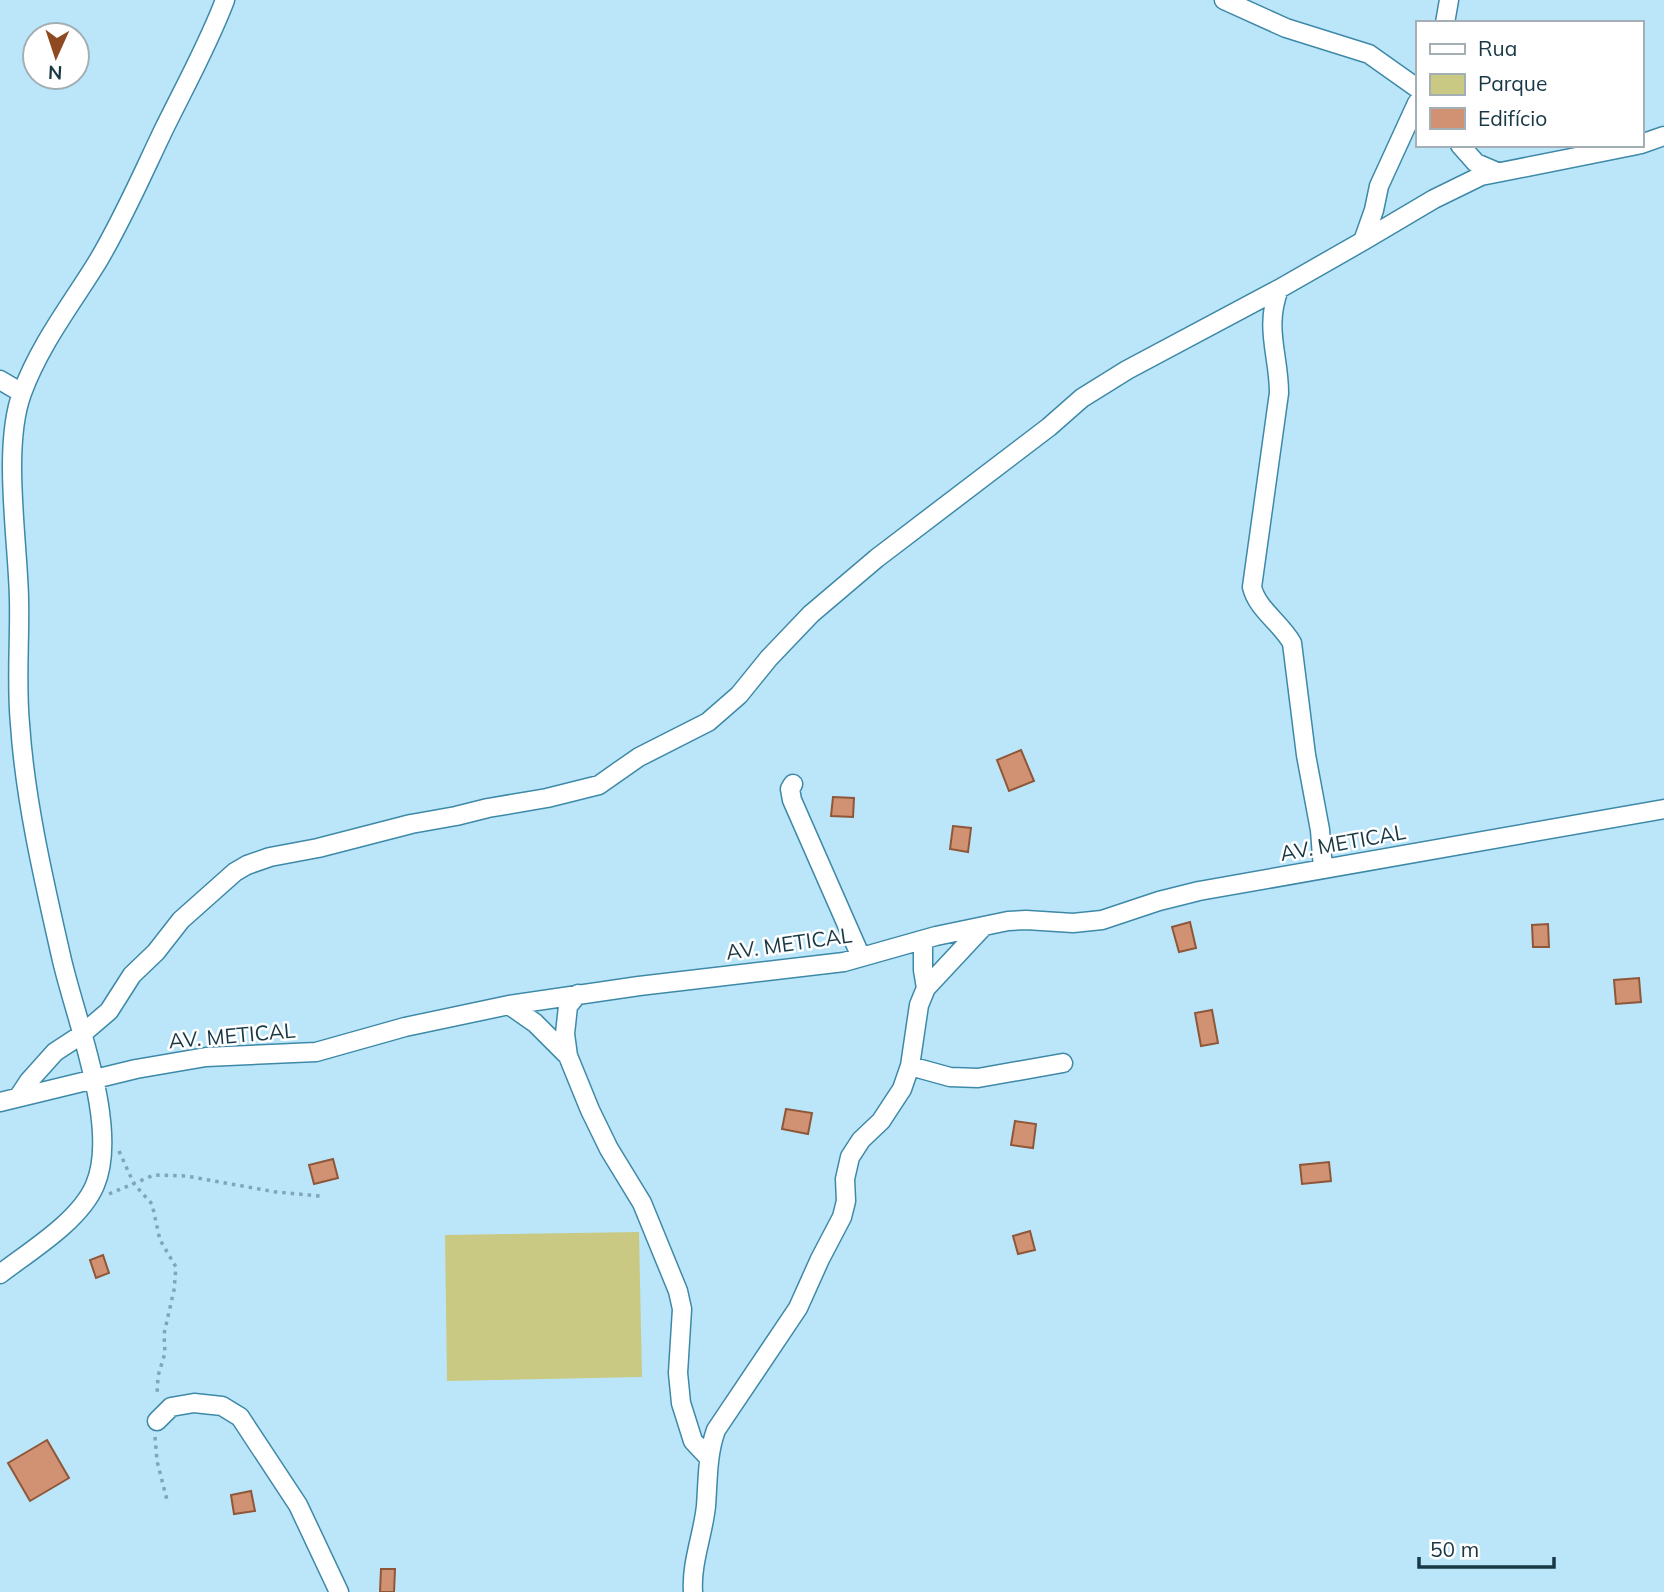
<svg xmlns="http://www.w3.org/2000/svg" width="1664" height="1592" font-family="Mulish,sans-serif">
	<rect width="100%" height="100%" fill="#bbe6fa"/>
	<path fill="#cac983" d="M639 1232 642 1377 447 1381 445 1235Z"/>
	<path fill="#d09273" stroke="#8f5739" stroke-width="2" d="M1021 750 1034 781 1009 791 997 760Z
		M833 797 854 798 853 817 831 816Z
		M953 826 971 828 968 852 950 849Z
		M1190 922 1196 948 1179 952 1172 927Z
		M1548 924 1549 947H1533L1532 925Z
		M1639 978 1641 1002 1616 1004 1614 980Z
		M1212 1010 1218 1043 1201 1046 1195 1013Z
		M786 1109 812 1113 808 1134 782 1129Z
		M1015 1121 1036 1124 1033 1148 1011 1145Z
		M333 1159 338 1178 314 1184 309 1165Z
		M1329 1162 1331 1181 1302 1184 1300 1165Z
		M1030 1231 1035 1250 1018 1254 1013 1236Z
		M103 1255 109 1273 96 1278 90 1260Z
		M47 1440 69 1478 30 1501 8 1463Z
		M251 1491 255 1511 234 1514 231 1495Z
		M381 1569H395L394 1592H380Z"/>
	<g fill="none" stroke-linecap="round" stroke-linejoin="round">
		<g stroke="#3e89a7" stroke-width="21">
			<path id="street" d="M1224 0 1286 28 1369 54 1417 88
				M1445 23 1449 0
				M1641 144 1664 136
				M1460 145 1476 163 1497 172
				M1363 241 1434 199 1481 176 1637 145
				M1279 289C1264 328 1279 355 1279 393L1252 587C1257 609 1281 623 1292 643L1306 755 1320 830 1323 869
				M0 380 22 393
				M793 784 790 789 792 800 861 957
				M923 940V970L926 988
				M578 994 568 1006 565 1034 568 1056 590 1110 609 1149 642 1203 678 1291 682 1309 678 1373 681 1403 693 1441 709 1458
				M509 1005 535 1023 568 1056
				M910 1066 950 1077 978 1078 1063 1063
				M19 1096 29 1081 55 1052 81 1035 109 1011 132 975 156 952 181 920 235 872 247 865 270 857 318 848 411 824 456 816 488 808 547 798 599 785 639 757 708 722 739 695 769 658 811 614 877 558 1049 427 1082 398 1127 370 1279 289 1363 241 1374 210 1379 186 1417 103
				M0 1102 136 1069 206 1057 316 1052 405 1027 509 1005 639 986 844 962 936 936 1008 921 1026 920 1073 923 1102 920 1159 901 1199 891 1664 809
				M0 1274C30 1251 80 1221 95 1185 120 1127 74 1016 61 956 44 881 25 800 20 724 16 683 20 641 19 599 18 541 2 447 22 393 40 344 71 305 98 261 123 219 142 175 163 131 184 88 208 45 225 0
				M157 1421 171 1407 194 1403 222 1406 240 1417 298 1505 339 1592
				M693 1592C691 1563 703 1535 706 1506 708 1480 707 1455 716 1430L798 1308 820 1259 842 1217 846 1201 845 1179 850 1157 861 1140 881 1121 902 1089 910 1066 919 1005 926 988 982 928"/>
		</g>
		<path stroke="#7fa5b7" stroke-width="3.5" stroke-dasharray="3.5 5" stroke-linecap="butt" d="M119 1151 134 1184 152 1204 160 1240 176 1267 174 1290 164 1334 165 1353 158 1376 157 1395
			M109 1194 154 1175 186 1176 276 1192 320 1196
			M155 1437 157 1461 167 1500"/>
		<use href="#street" stroke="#fff" stroke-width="18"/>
	</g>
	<g text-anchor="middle" stroke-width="5" stroke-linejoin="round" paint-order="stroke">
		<g font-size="21" fill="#193845" stroke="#fff">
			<text transform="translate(1343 843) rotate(-10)" y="7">AV. METICAL</text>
			<text transform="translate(789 944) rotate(-8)" y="7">AV. METICAL</text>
			<text transform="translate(232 1036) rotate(-5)" y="7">AV. METICAL</text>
		</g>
	</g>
	<rect x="1416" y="21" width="228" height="126" fill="#ffffff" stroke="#a3afb5" stroke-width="2"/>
	<rect x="1430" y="44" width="35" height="10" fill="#ffffff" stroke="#a3afb5" stroke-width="2"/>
	<text x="1478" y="56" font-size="21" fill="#193845">Rua</text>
	<rect x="1430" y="74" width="35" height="21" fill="#cac983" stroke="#a3afb5" stroke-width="2"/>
	<text x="1478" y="91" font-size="21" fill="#193845">Parque</text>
	<rect x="1430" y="108" width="35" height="21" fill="#d09273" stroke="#a3afb5" stroke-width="2"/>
	<text x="1478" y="126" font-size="21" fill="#193845">Edifício</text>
	<g transform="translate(56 56) rotate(183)"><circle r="33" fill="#ffffff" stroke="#a3afb5" stroke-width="2"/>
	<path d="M0-5L12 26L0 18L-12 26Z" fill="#8f4921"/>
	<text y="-10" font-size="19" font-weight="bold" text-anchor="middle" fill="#193845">N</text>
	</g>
	<path d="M1419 1557v10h135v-10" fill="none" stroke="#193845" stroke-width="3.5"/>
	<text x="1430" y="1557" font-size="21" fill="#193845" stroke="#ffffff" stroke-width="5" paint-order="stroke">50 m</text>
</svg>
